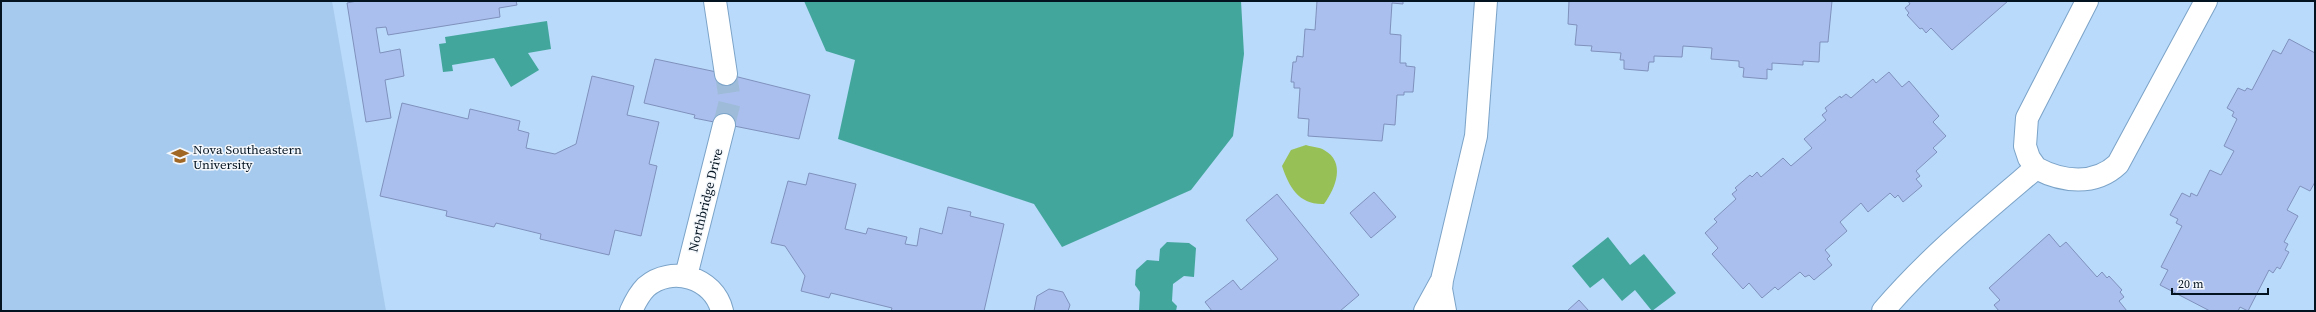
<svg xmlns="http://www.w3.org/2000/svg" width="2316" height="312" font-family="'Source Serif 4',serif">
	<rect width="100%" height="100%" fill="#b9dafa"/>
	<path fill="#a6caed" d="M1 1H332L386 311H1Z"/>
	<path fill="#97c056" d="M1306 145C1312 147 1320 147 1324 150 1346 162 1336 188 1324 204 1299 205 1289 187 1282 166L1291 150Z"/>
	<path fill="#43a69d" d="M804 1H1241L1244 54 1233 136 1191 190 1062 247 1034 204 838 139 855 60 826 51Z
		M547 21 551 49 528 53 539 70 511 87 494 58 452 65 453 71 443 72 439 44 446 43 445 37Z
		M1608 237 1630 265 1644 254 1676 293 1652 311 1635 290 1622 301 1603 278 1590 288 1572 266Z
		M1167 242 1189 243 1196 248 1194 277 1184 276 1173 284 1172 301 1177 306 1176 311H1139L1140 292 1135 285 1136 270 1147 260 1159 261 1160 249Z"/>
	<path fill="#abbfee" stroke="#7f91bd" d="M357 1H516L517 5 499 8 500 17 388 35 386 27 376 28 380 53 400 49 404 76 385 80 391 118 366 122 347 3Z
		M1317 1H1403V4L1392 3 1390 34 1401 35 1400 63H1406V66L1415 67 1413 92H1404V95H1397L1395 125 1384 124 1382 141 1308 136 1309 119 1298 118 1300 88H1294V82H1291L1293 62H1296L1297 56 1303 57 1305 29 1315 30Z
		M1569 1H1832L1828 42H1820L1819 62 1803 61V65L1772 63V70L1767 69V79L1743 77 1744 68 1739 67V61L1711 59 1712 48 1683 46 1682 57 1654 56V62H1649L1648 71 1624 69V60H1620L1621 53 1591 51 1592 46 1575 45 1577 25 1568 24Z
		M1908 1H2008L1952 50 1931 28 1926 33 1922 28 1920 29 1907 15 1909 13 1905 8 1910 4Z
		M2289 39 2315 53V182L2310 191 2300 186 2287 210 2298 216 2284 242 2288 244 2285 250 2289 252 2280 269 2277 267 2273 273 2269 270 2248 311 2240 307 2238 311H2210L2160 285 2168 270 2161 267 2182 226 2176 223 2178 219 2170 215 2182 193 2190 197 2191 193 2197 196 2210 170 2221 175 2234 151 2224 146 2237 119 2232 116 2234 112 2227 108 2238 88 2245 91 2247 88 2252 90 2273 50 2281 54Z
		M655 59 726 74 810 95 799 139 694 118 695 115 644 103Z
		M1889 72 1902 87 1909 81 1939 116 1933 122 1946 136 1933 148 1937 152 1916 171 1920 176 1916 179 1922 186 1903 202 1898 195 1895 198 1890 193 1868 212 1861 203 1840 222 1847 231 1825 250 1830 256 1827 259 1832 265 1814 280 1809 275 1805 277 1800 272 1778 290 1775 287 1762 298 1749 283 1743 289 1712 254 1718 248 1705 233 1717 222 1714 219 1736 199 1732 194 1737 190 1735 188 1750 175 1752 177 1757 172 1761 177 1783 158 1791 166 1812 148 1804 139 1826 120 1822 115 1827 111 1825 108 1840 96 1841 98 1846 94 1851 98 1873 79 1876 83Z
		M592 76 634 86 627 115 659 122 649 164 657 166 641 236 615 230 609 255 540 239 541 234 496 223 494 227 446 216 447 211 380 196 402 103 468 119 470 109 520 121 518 130 529 133 526 148 555 154 576 144Z
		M809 173 856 184 845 229 866 234 868 228 907 237 905 244 917 246 920 228 942 234 948 207 971 212 970 216 1004 224 984 311H891L892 308 831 293 829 298 801 291 805 276 785 246 771 243 788 181 806 185Z
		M1374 192 1396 217 1371 238 1350 213Z
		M1277 194 1359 295 1340 311H1212L1205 302 1233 280 1241 290 1278 259 1246 220Z
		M2049 234 2060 247 2066 242 2097 277 2102 272 2107 278 2109 276 2122 290 2120 292 2124 297 2119 301 2127 311H1999L1994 305 2000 300 1989 288Z
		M1049 289 1063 292 1070 305 1068 311H1034L1037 296Z
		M1579 300 1589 311H1567Z"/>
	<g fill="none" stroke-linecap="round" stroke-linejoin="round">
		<path stroke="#9ebcd9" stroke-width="22" stroke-dasharray="22 11" stroke-linecap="butt" d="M724 125 730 101 726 74"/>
		<g stroke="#7ba3c8" stroke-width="24">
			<path id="minor" d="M715 1 726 74
				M2036 168 2029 158 2025 146 2027 118 2087 1
				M686 276 724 125
				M631 311C635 302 639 294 646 287 671 265 714 277 722 311
				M1425 311 1442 280
				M1445 311 1441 289 1442 280 1476 136 1486 1
				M1883 311C1929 257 1983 213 2036 168 2062 182 2095 186 2118 164L2206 1"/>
		</g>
		<use href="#minor" stroke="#fff" stroke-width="22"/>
	</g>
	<defs>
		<g id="university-bare" transform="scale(1.38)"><path d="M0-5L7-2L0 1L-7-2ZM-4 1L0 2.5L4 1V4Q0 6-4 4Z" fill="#a06824" stroke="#f4f8fc" stroke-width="2.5" paint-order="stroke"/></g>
	</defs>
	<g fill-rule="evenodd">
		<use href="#university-bare" x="180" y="156"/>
	</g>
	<g text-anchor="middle" stroke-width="3" stroke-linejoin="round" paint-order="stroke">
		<g font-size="13" fill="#041320" stroke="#f4f8fc" text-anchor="start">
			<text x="193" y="154">Nova Southeastern<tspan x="193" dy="15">University</tspan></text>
		</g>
		<g font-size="13" fill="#041320" stroke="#f4f8fc">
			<text transform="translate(705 200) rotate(-76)" y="5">Northbridge Drive</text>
		</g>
	</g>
	<rect width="2316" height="312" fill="none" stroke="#041320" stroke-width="4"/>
	<path d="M2172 288v6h96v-6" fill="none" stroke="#041320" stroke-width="2"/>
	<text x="2178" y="288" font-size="12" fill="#041320" stroke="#f4f8fc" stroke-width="3" paint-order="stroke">20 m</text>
</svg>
